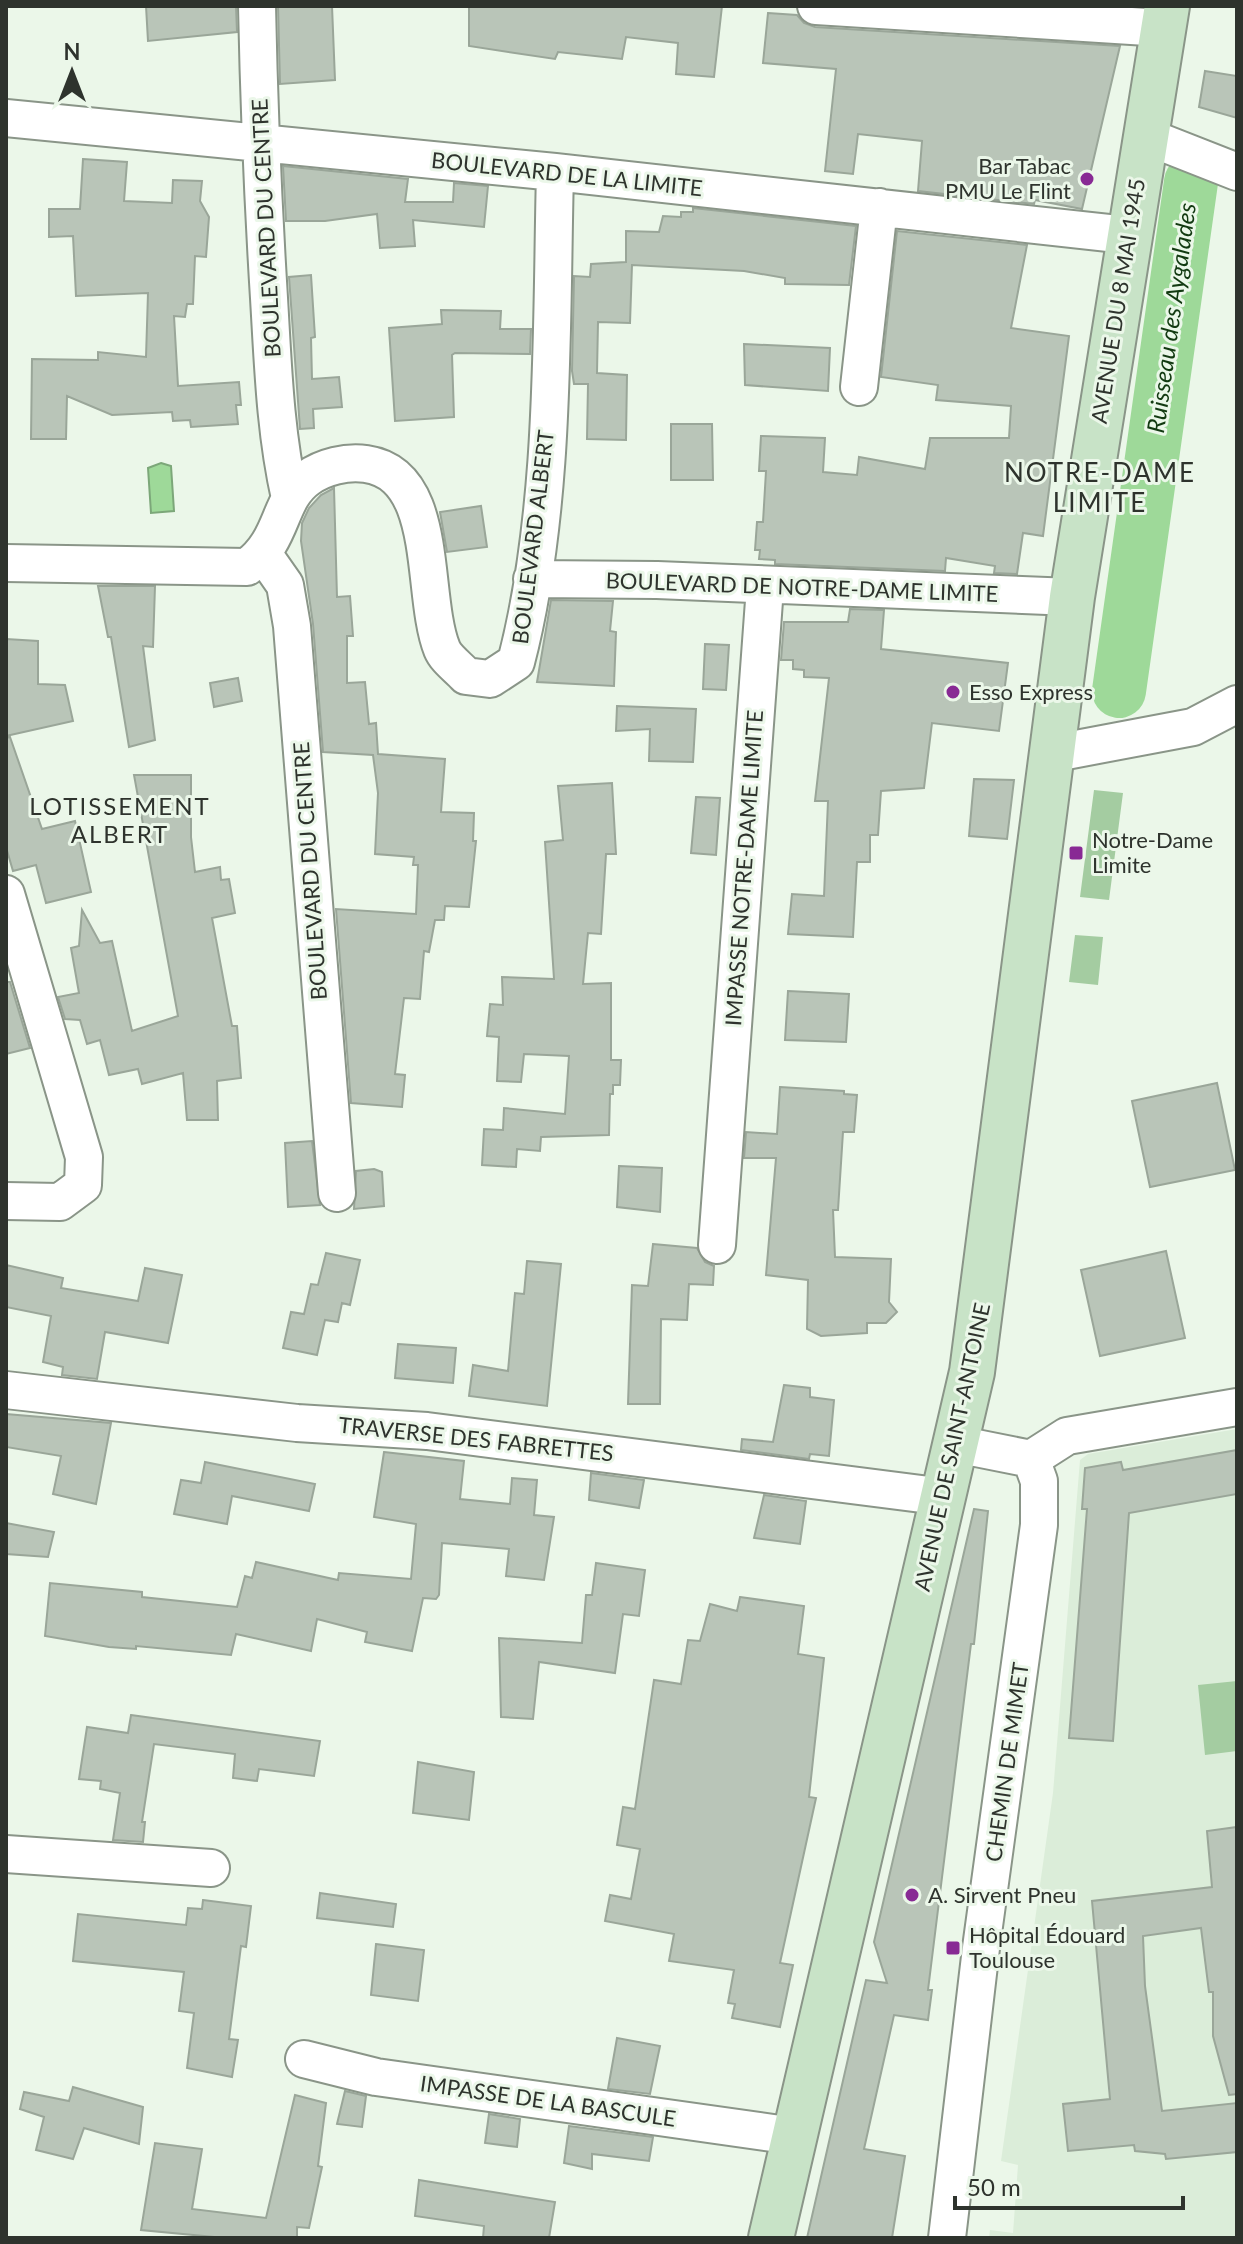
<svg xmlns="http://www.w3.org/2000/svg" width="1243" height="2244" font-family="Lato,sans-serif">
	<rect width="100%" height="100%" fill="#ebf7e9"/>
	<path fill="#dbedd9" d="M1237 1429V2238H989L990 2230 1013 2233 1018 2165 1001 2161 1053 1793 1080 1460 1088 1454Z"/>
	<path fill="#a4cca1" d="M1094 790 1123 793 1109 900 1080 897Z
		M1075 935 1103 937 1098 985 1069 982Z
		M1237 1681V1751L1205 1755 1198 1685Z"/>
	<path fill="#9ed999" stroke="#7ca779" stroke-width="2" d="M161 463 171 466 174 511 151 513 148 468Z"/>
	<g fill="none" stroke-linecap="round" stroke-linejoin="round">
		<path stroke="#9ed999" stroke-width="54" d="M1119 691 1191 182"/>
	</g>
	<path fill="#b9c5b8" stroke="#9aa699" stroke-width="2" d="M146 6H236L237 32 148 41Z
		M278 6H332L335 80 280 84Z
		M469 6H722L714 77 676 74 678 43 626 37 622 59 558 52 555 59 469 46Z
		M768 13 797 15 804 23 815 27 1120 46 1082 209 1035 200 1034 204 918 191 922 141 858 134 853 174 825 171 836 69 763 63Z
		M1205 71 1237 76V118L1199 107Z
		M83 159 127 162 124 201 172 203 173 180 202 181 200 201 209 217 206 257 195 256 193 304H187L185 317 174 316 178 386 239 382 241 405H236L238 424 191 427 190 420 173 421 172 412 112 415 67 396 66 439H31L32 359 98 360V352L146 357 148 293 76 296 73 236 49 237V209H80Z
		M283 166 408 179 405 202H453L454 183 488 186 484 227 413 220 415 246 380 248 377 214 325 221H286Z
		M693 208 856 226 849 285 785 284V278L744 271 632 265 630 323 598 322 597 373 627 375 626 440 587 439 588 384H574L572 371 574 276 590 277 591 264 626 262V231L659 232 663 216 681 217V212H693Z
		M897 231 1027 245 1011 328 1069 336 1043 536 1023 533 1017 574 994 573 995 566 946 558 945 571 775 564V560L759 559 760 550H755L757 522H763L766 471H759L761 436 825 438 823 472 857 475 859 457 925 469 930 438H1009L1011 406 936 400 938 385 881 377Z
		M311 275 315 337 311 338 312 379 339 377 342 407 313 409 314 428 300 429 289 277Z
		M441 310 501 311 500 329H531L530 354 455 353 452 355 454 417 395 421 389 328 442 324Z
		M744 344 830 348 828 391 745 385Z
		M671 424H712L713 480H671Z
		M334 488 337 597 350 596 353 636H347V683L365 682 369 724 376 723 378 754 445 759 441 812 474 813 473 841H476L469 907 445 906 444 920H435L429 952 424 951 420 999 404 998 395 1074 405 1075 402 1107 351 1103 336 909 416 914 418 865H413L414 857 375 854 378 793 373 755 323 752 313 624 301 541 302 523 309 508 321 495Z
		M481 506 487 547 447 552 440 512Z
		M98 586H155L153 647 143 646 155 740 129 747 111 637H108Z
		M551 600 613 601 610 631 616 632 614 686 537 682Z
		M850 609 884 610 881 649 1008 663 999 731 932 723 924 788 881 791 878 835H870V862H857L853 937 788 934 792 894 824 896 828 801H815L829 678 804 677V670L793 669V660H781L784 622H848Z
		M6 639 38 641V684L65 685 73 721 6 736Z
		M705 644 729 645 726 690 703 689Z
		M238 678 242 701 214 707 210 683Z
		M617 706 696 709 693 762 649 761 650 729 616 731Z
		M10 737 42 829 75 821 91 892 46 903 36 865 13 871 6 847V738Z
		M134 775H191V837L195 872 220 867 221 880 229 879 235 913 212 918 232 1026H237L241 1078 217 1081 218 1120H187L183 1073 142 1084 138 1069 109 1075 100 1040 87 1044 80 1020 65 1019 58 997 79 993 71 948 79 946 82 910 100 943 112 941 132 1031 178 1016Z
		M974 779 1014 780 1007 839 969 836Z
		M612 783 616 854H606L601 934 588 933 583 984 611 983V1060H621L620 1085H613V1094H610L609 1135 541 1137 540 1151 517 1149 516 1167 482 1165 484 1129 503 1130 504 1108 565 1114 569 1056 524 1054 521 1082 497 1081 499 1037 487 1036 490 1004 503 1005 502 977 554 979 545 842 563 840 558 786Z
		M696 797 720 798 716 855 691 853Z
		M6 982H10L30 1048 6 1054Z
		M788 991 849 994 846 1042 785 1040Z
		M1217 1083 1235 1170 1150 1187 1132 1101Z
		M780 1087 844 1091V1094L857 1095 854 1132H843L838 1210H833L835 1257 891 1259 889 1302 897 1312 886 1323H867V1333L821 1336 807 1329 808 1280 766 1275 776 1158H744L746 1132 777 1134Z
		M312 1141 320 1205 288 1207 285 1143Z
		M619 1166 662 1168 660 1212 617 1207Z
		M374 1169 382 1172 384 1206 354 1209 356 1171Z
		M653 1244 697 1248 705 1262 714 1266 713 1285 689 1284 687 1320 661 1319 660 1404H628L632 1285 648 1286Z
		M1166 1251 1185 1338 1100 1356 1081 1270Z
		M326 1253 360 1260 350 1305 342 1303 338 1322 325 1320 317 1355 283 1348 291 1312 304 1314 311 1284 318 1285Z
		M527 1261 561 1264 547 1406 469 1396 473 1365 508 1371 515 1293 524 1294Z
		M6 1265 63 1278 61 1288 138 1301 145 1268 182 1275 168 1343 105 1332 97 1379 62 1375 63 1367 43 1362 51 1316 6 1307Z
		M398 1344 456 1348 453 1383 395 1378Z
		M784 1385 810 1388V1397L834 1400 829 1456 810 1454 809 1459 741 1450 742 1439 773 1442Z
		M6 1414 111 1423 96 1504 53 1494 61 1456 6 1447Z
		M1237 1450V1494L1129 1513 1113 1741 1069 1738 1087 1509H1082L1085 1468 1121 1462 1123 1470Z
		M384 1452 464 1461 460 1499 510 1504 512 1478 537 1480 534 1515 554 1517 544 1580 506 1576 509 1549 442 1543 439 1595 436 1599 423 1598 412 1651 365 1642 367 1632 317 1619 311 1651 236 1634 231 1655 136 1646V1649L109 1647 45 1636 50 1583 142 1592V1597L237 1607 245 1576 252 1578 256 1562 338 1580 339 1573 411 1579 416 1524 374 1517Z
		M205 1462 315 1484 309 1511 232 1496 227 1524 174 1514 181 1480 201 1483Z
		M591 1473 644 1480 639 1508 589 1500Z
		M764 1495 806 1501 800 1544 754 1538Z
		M974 1509 988 1511 974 1644H971L928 1990H932L928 2020 894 2015 864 2149 905 2156 892 2238H807L866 1980 887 1983 874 1942Z
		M6 1523 54 1532 48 1557 6 1554Z
		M596 1563 645 1570 639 1616 623 1614 615 1673 539 1662 533 1719 501 1717 499 1638 582 1643 586 1595H592Z
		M740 1597 804 1606 798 1654 824 1658 809 1797 816 1798 780 1963 793 1965 780 2027 732 2018 735 2004 728 2003 734 1970 669 1961 674 1934 605 1921 610 1895 631 1899 640 1849 617 1845 623 1807 635 1809 654 1680 681 1684 688 1640 700 1641 710 1604 737 1611Z
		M131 1715 320 1741 314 1776 259 1769 257 1781 233 1778 235 1754 154 1744 142 1822H145L143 1842 113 1840 120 1793 100 1789 101 1781 79 1779 87 1727 128 1733Z
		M418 1762 474 1772 469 1820 413 1813Z
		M1237 1827V2094L1229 2095 1213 2036V1992H1209L1201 1928 1143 1936 1145 1986 1162 2111 1237 2103V2152L1166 2159 1165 2154 1135 2151 1134 2145 1068 2151 1063 2104 1110 2099 1092 1901 1212 1887 1207 1831Z
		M320 1893 396 1904 393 1927 317 1918Z
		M203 1900 251 1906 246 1947 241 1946 229 2039 238 2040 232 2077 187 2068 194 2013 179 2011 184 1972 73 1961 78 1914 186 1925 188 1908 202 1909Z
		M376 1944 424 1950 418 2001 371 1995Z
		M617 2038 660 2046 650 2094 608 2089Z
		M73 2087 143 2107 139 2144 84 2128 73 2159 36 2150 44 2117 20 2109 24 2092 69 2101Z
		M345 2091 366 2096 362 2127 337 2124Z
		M295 2095 326 2103 318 2166 322 2167 309 2228 297 2227V2238H225L141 2230 155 2143 202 2149 192 2209 266 2218Z
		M489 2114 520 2119 517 2147 485 2143Z
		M569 2126 653 2137 649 2161 592 2154V2169L564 2163Z
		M419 2180 555 2202 549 2238H483L484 2226 415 2216Z"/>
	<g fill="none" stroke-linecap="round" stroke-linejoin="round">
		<g stroke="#8a9588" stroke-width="40">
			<path id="street" d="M257 6C259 104 263 201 269 298 273 365 275 432 290 498
				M816 6 1163 28
				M6 118 555 172 1127 235
				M1143 135 1237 172
				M859 387 879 207
				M264 555 285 585 292 626 337 1193
				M6 563 247 567C285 539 277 500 308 478 323 467 347 461 366 464 441 475 420 594 442 649 446 659 459 668 466 676L490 679 516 662C556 509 551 329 555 172
				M532 579 657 580 1072 597
				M1050 754 1193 727 1237 704
				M6 894 84 1157 83 1185 60 1202 6 1201
				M717 1245 765 587
				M6 1390 297 1423 427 1431 945 1497
				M1031 1459 1067 1436 1237 1407
				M6 1854 211 1868
				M304 2059 376 2077 794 2136
				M947 2238 981 1948 1039 1525V1481L1031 1459 956 1444"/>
		</g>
		<g stroke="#8a9588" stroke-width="48">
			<path id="secondary" d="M771 2238 972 1372 1072 597 1167 6"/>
		</g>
		<use href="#street" stroke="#fff" stroke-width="36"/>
		<use href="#secondary" stroke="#c8e3c7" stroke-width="44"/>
	</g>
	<g fill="#882a94" stroke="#ebf7e9" stroke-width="3">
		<circle cx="1087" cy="179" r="8"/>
		<circle cx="953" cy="692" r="8"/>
		<rect x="1068" y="845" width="16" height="16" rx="4"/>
		<circle cx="912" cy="1895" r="8"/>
		<rect x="945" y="1940" width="16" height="16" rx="4"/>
	</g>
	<g text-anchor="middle" stroke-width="6" stroke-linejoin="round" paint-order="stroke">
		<g font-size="22" fill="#2e332d" stroke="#ebf7e9" text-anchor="start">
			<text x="1071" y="174" text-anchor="end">Bar Tabac<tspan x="1071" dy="25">PMU Le Flint</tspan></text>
			<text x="969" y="700">Esso Express</text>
			<text x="1092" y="848">Notre-Dame<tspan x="1092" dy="25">Limite</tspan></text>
			<text x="928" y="1903">A. Sirvent Pneu</text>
			<text x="969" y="1943">Hôpital Édouard<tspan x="969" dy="25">Toulouse</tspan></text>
		</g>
		<g font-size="22" fill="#2e332d" stroke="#ebf7e9">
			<text transform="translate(567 174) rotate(6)" y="8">BOULEVARD DE LA LIMITE</text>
			<text transform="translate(266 228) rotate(-93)" y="8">BOULEVARD DU CENTRE</text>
			<text transform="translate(1118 301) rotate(-81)" y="8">AVENUE DU 8 MAI 1945</text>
			<text transform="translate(533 537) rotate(-83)" y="8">BOULEVARD ALBERT</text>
			<text transform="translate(802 587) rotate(2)" y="8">BOULEVARD DE NOTRE-DAME LIMITE</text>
			<text transform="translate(744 868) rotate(-86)" y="8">IMPASSE NOTRE-DAME LIMITE</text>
			<text transform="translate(310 871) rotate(-94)" y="8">BOULEVARD DU CENTRE</text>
			<text transform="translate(476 1439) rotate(6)" y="8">TRAVERSE DES FABRETTES</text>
			<text transform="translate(952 1447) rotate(-78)" y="8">AVENUE DE SAINT-ANTOINE</text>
			<text transform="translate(1007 1762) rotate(-82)" y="8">CHEMIN DE MIMET</text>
			<text transform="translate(548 2101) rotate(8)" y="8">IMPASSE DE LA BASCULE</text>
		</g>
		<g font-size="24" font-style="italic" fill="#123a11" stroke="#ebf7e9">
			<text transform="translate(1172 318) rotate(-82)" y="8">Ruisseau des Aygalades</text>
		</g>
		<g font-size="24" letter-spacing="2" fill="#2e332d" stroke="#ebf7e9">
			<text x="120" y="815">LOTISSEMENT<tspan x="120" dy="28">ALBERT</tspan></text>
		</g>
		<g font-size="26" letter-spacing="2" fill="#2e332d" stroke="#ebf7e9">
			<text x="1100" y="482">NOTRE-DAME<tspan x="1100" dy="30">LIMITE</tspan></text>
		</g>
	</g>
	<rect width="1243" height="2244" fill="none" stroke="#2e332d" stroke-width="16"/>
	<g transform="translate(72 72)" stroke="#ebf7e9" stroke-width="6" paint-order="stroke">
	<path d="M0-6L14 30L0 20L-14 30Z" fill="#2e332d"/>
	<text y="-12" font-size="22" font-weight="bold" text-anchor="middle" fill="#2e332d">N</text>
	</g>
	<path d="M955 2196v12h228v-12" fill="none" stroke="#2e332d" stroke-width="4"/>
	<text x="967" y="2196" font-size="24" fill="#2e332d" stroke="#ebf7e9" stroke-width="6" paint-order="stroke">50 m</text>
</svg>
